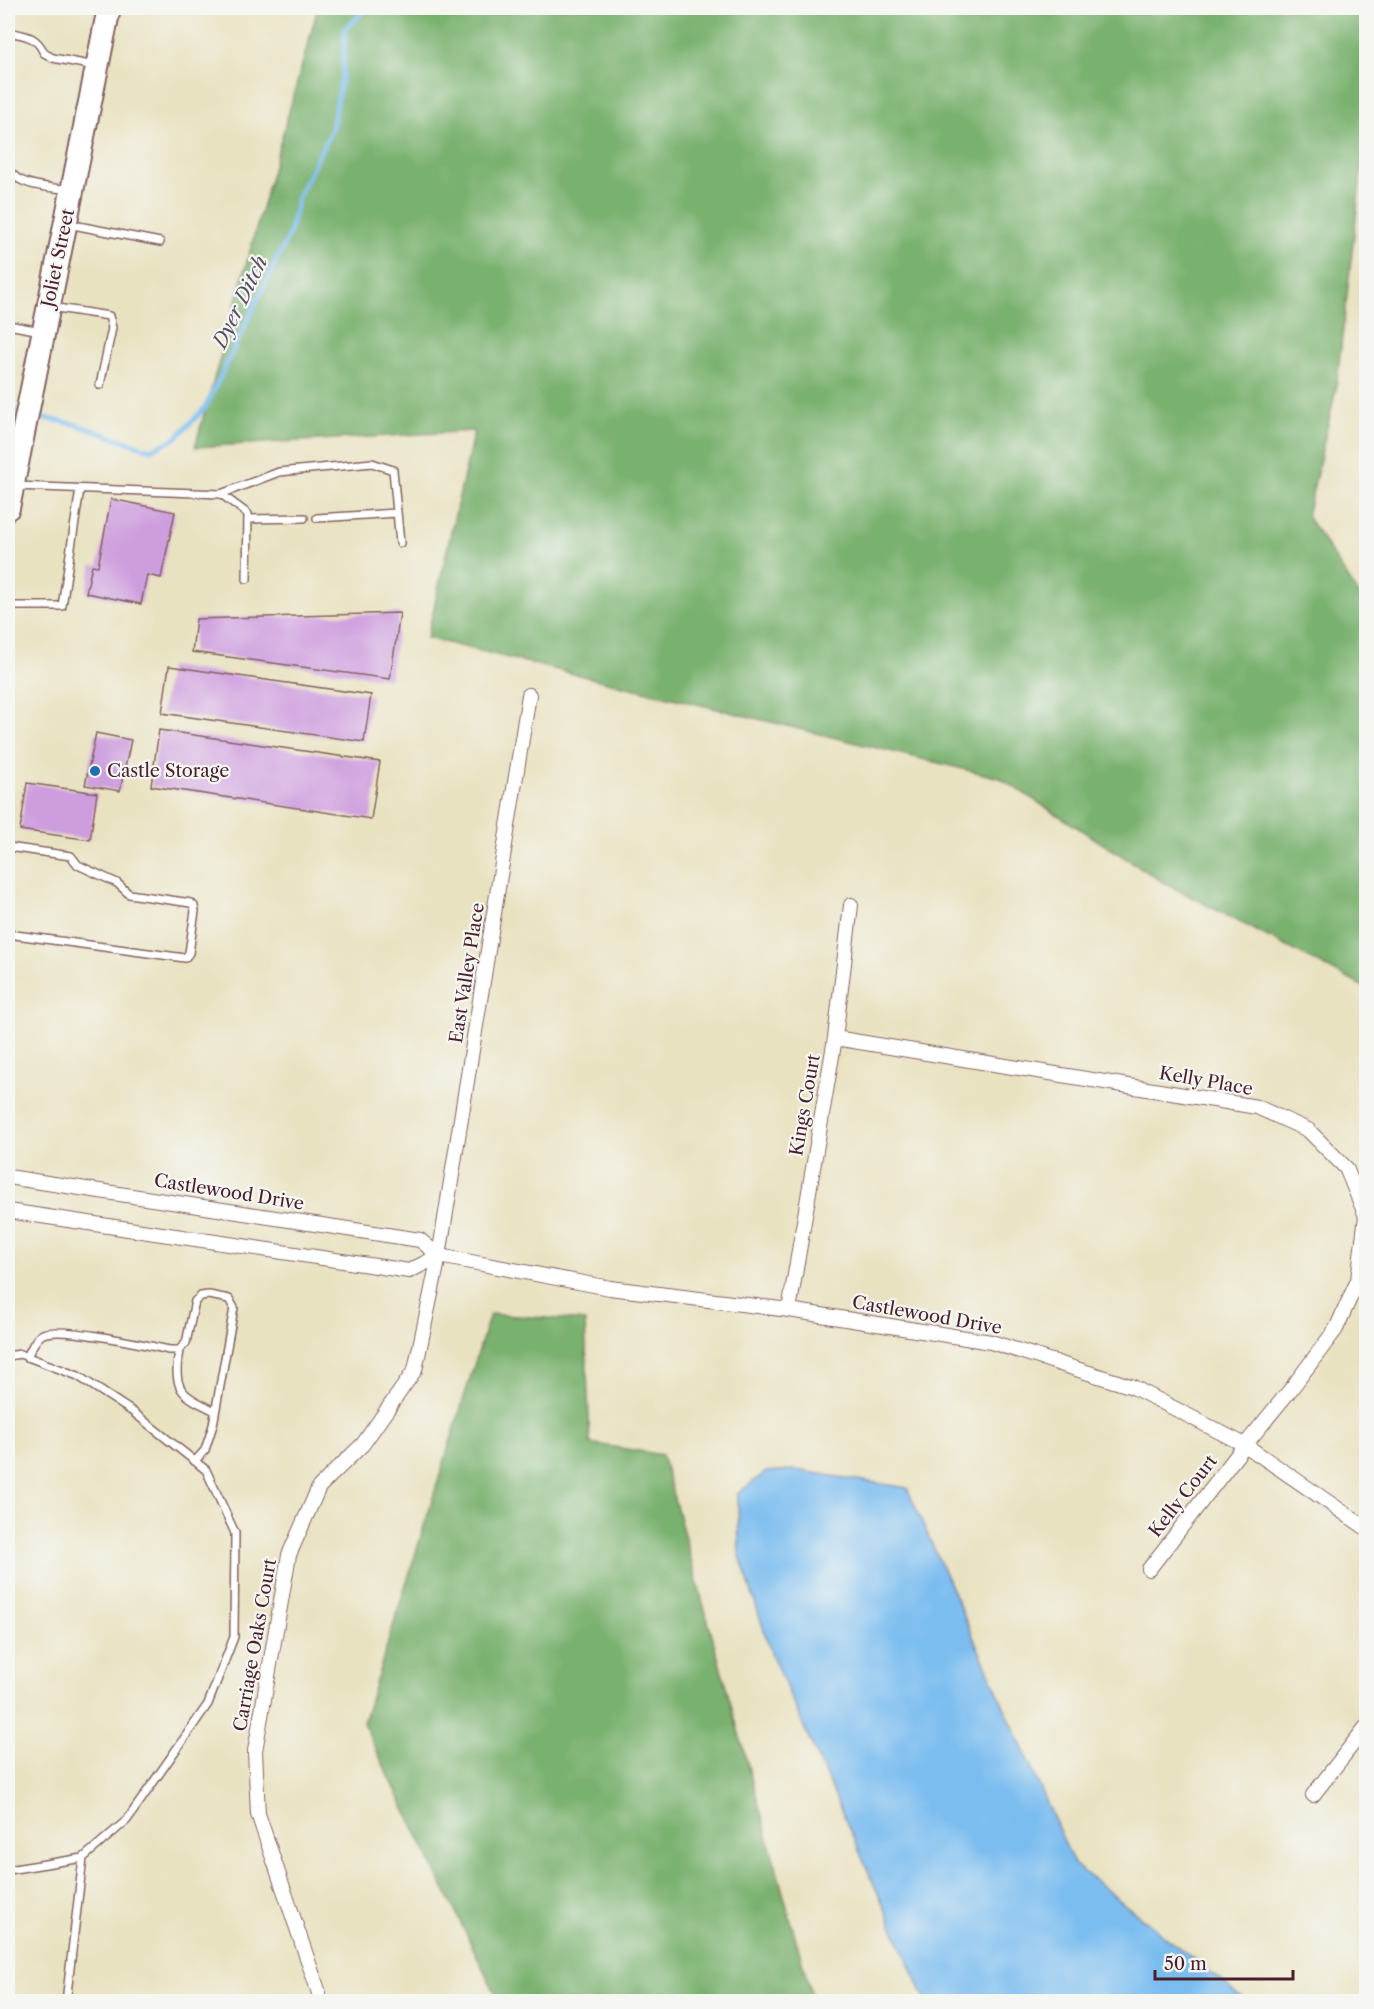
<svg xmlns="http://www.w3.org/2000/svg" width="1374" height="2009" font-family="'Libre Caslon Text',serif">
	<rect width="100%" height="100%" fill="#f6f6f2"/>
	<filter id="ink" filterUnits="userSpaceOnUse"><feTurbulence type="fractalNoise" baseFrequency=".0167" numOctaves="2"/><feDisplacementMap in="SourceGraphic" scale="12" xChannelSelector="R" yChannelSelector="G"/><feConvolveMatrix kernelMatrix="1 2 1 2 8 2 1 2 1" color-interpolation-filters="sRGB"/></filter>
	<filter id="wash" filterUnits="userSpaceOnUse"><feTurbulence type="fractalNoise" baseFrequency=".008" numOctaves="4" result="noise"/><feDisplacementMap in="SourceGraphic" scale="24" xChannelSelector="R" yChannelSelector="G"/><feGaussianBlur stdDeviation="1.35" result="paint"/><feColorMatrix in="noise" values="0 0 0 0 0 0 0 0 0 0 0 0 0 0 0 0 0 1.4 0 .05"/><feComposite in="paint" operator="in"/></filter>
	<g filter="url(#wash)">
		<rect width="100%" height="100%" fill="#e9e2c1"/>
		<path fill="#79b16e" stroke="#62684c" stroke-width="1.5" d="M318 8H1366V132L1336 389 1307 516 1366 605V988L1163 882 1000 778 427 638 474 431 195 447Z
			M490 1314 585 1321 590 1443 662 1455 813 2001H499L363 1723Z"/>
		<path fill="#7bbdf0" stroke="#626e8e" stroke-width="1.5" d="M795 1470 907 1488 1074 1864 1246 2001H926L772 1655 739 1553 738 1493 766 1472Z"/>
		<g fill="none" stroke-linecap="round" stroke-linejoin="round">
			<path stroke="#7bbdf0" stroke-width="5" d="M8 410 22 413
				M34 416 74 424 151 450 176 438 205 408 289 235 299 195 332 129 343 70 345 29 367 8"/>
		</g>
		<g id="blocks">
			<path fill="#ce9dde" d="M111 499 175 512 161 578 147 575 141 604 86 593 92 565 98 566Z
				M400 613 390 679 192 652 196 619Z
				M169 666 371 695 364 742 162 713Z
				M159 730 380 762 371 819 151 786Z
				M96 733 131 740 120 791 85 785Z
				M27 783 97 793 90 840 20 830Z"/>
		</g>
	</g>
	<g filter="url(#ink)">
		<use href="#blocks" fill-opacity="0" stroke="#826360" stroke-width="1.5"/>
		<g fill="none" stroke-linecap="round" stroke-linejoin="round">
			<g stroke="#826360" stroke-width="10">
				<path id="service" d="M8 32C25 36 36 35 44 53L53 58 95 66
					M8 169C19 187 50 187 70 190
					M8 197 12 176
					M68 224 160 242
					M51 307 109 316 112 328 100 385
					M8 325 41 331
					M15 486 221 494 279 472 372 463 393 470 400 543
					M221 494 248 514 247 579
					M317 518 397 513
					M248 519 304 518
					M8 606H62L80 489
					M8 847 71 856 78 865 117 883 129 894 191 903 194 906 195 911 189 953 185 958 8 934
					M179 1350C173 1391 180 1394 215 1411
					M8 1356 20 1354 78 1376 133 1412 206 1470 235 1533 234 1637 208 1704 127 1820 83 1858 8 1870
					M27 1357C31 1349 35 1338 43 1334 60 1326 147 1345 169 1350H179L186 1343 195 1301 201 1296 209 1295 229 1299 234 1308 213 1425 205 1450 195 1461
					M66 2002 83 1858"/>
			</g>
			<g stroke="#826360" stroke-width="16">
				<path id="minor" d="M835 1038 1257 1107 1308 1130 1346 1168 1366 1216 1358 1280 1336 1329 1291 1389 1245 1445 1149 1569
					M8 1177 420 1240 439 1256 610 1288 789 1310 991 1342 1133 1387 1245 1445 1366 1528
					M8 1211 409 1271 439 1256
					M789 1310 835 1038 851 905
					M1313 1795 1366 1727
					M318 2002 319 1993 258 1814 255 1751 289 1555 319 1487 363 1444 415 1370 439 1256 529 695"/>
			</g>
			<g stroke="#826360" stroke-width="26">
				<path id="primary" d="M8 508 109 8"/>
			</g>
			<use href="#service" stroke="#fff" stroke-width="7"/>
			<use href="#minor" stroke="#fff" stroke-width="14"/>
			<use href="#primary" stroke="#fff" stroke-width="22"/>
		</g>
	</g>
	<circle fill="#1f6fb2" stroke="#f6f6f2" stroke-width="2" cx="95" cy="771" r="6"/>
	<g text-anchor="middle" stroke-width="4.5" stroke-linejoin="round" paint-order="stroke">
		<g font-size="18" fill="#4a1f2b" stroke="#f6f6f2">
			<text transform="translate(58 258) rotate(-78)" y="6">Joliet Street</text>
			<text transform="translate(467 973) rotate(-81)" y="6">East Valley Place</text>
			<text transform="translate(1206 1081) rotate(10)" y="6">Kelly Place</text>
			<text transform="translate(805 1105) rotate(-80)" y="6">Kings Court</text>
			<text transform="translate(229 1192) rotate(9)" y="6">Castlewood Drive</text>
			<text transform="translate(927 1315) rotate(10)" y="6">Castlewood Drive</text>
			<text transform="translate(1183 1496) rotate(-52)" y="6">Kelly Court</text>
			<text transform="translate(255 1645) rotate(-80)" y="6">Carriage Oaks Court</text>
		</g>
		<g font-size="18" fill="#4a1f2b" stroke="#f6f6f2" text-anchor="start">
			<text x="107" y="777">Castle Storage</text>
		</g>
		<g font-size="20" font-style="italic" fill="#594e66" stroke="#f6f6f2">
			<text transform="translate(240 302) rotate(-64)" y="7">Dyer Ditch</text>
		</g>
	</g>
	<rect width="1374" height="2009" fill="none" stroke="#f6f6f2" stroke-width="30"/>
	<path d="M1155 1970v9h138v-9" fill="none" stroke="#4a1f2b" stroke-width="3"/>
	<text x="1164" y="1970" font-size="18" fill="#4a1f2b" stroke="#f6f6f2" stroke-width="4.5" paint-order="stroke">50 m</text>
</svg>
